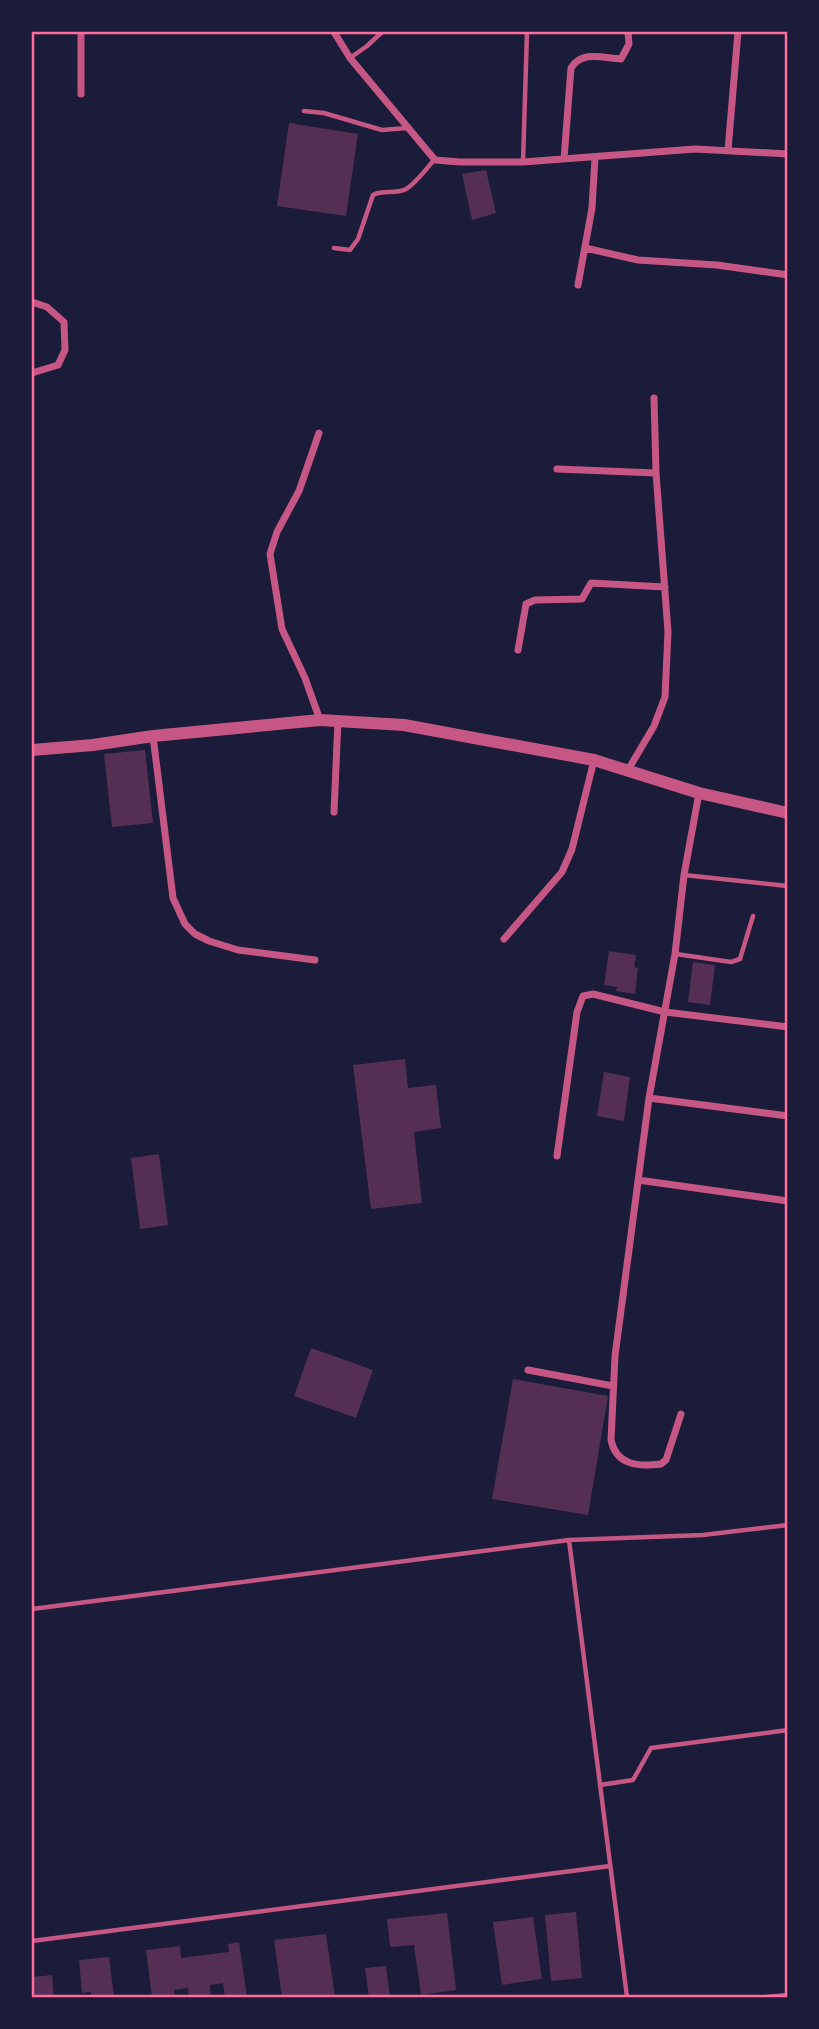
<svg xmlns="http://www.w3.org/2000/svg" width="819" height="2029" font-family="'IBM Plex Sans',sans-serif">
	<rect width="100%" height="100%" fill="#1b1b3a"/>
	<path fill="#542f53" d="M289 123 358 134 346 216 277 206Z
		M486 170 496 213 472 220 462 174Z
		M145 750 153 823 112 827 104 754Z
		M609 951 636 955 634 967 638 968 635 994 616 991 617 987 604 985Z
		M693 962 715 965 710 1005 688 1002Z
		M405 1059 408 1088 436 1085 441 1128 414 1132 422 1203 371 1209 353 1065Z
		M604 1072 630 1077 624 1121 597 1116Z
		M159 1154 168 1225 140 1229 131 1158Z
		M311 1348 373 1370 356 1418 294 1396Z
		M513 1379 608 1396 588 1515 492 1499Z
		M576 1912 582 1978 551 1981 545 1915Z
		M447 1913 456 1990 421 1995 414 1945 390 1947 387 1919Z
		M533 1917 542 1979 502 1985 493 1922Z
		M326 1934 335 1997H282L274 1940Z
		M239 1942 247 1997H225L223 1983 210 1985 211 1997H189L188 1988 174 1990 175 1997H152L146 1950 180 1946 181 1958 229 1952 228 1944Z
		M109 1957 114 1997H91V1992L82 1993 79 1960Z
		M386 1966 390 1997H369L365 1968Z
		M52 1975 54 1997H32V1977Z"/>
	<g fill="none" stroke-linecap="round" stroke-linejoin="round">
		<path stroke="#c65784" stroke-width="4.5" d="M350 58 367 46 382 32
			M304 111 324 113 382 130 407 128
			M523 162 527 32
			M334 248 350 250 358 239 373 195C383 189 395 195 406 189 416 183 426 169 434 160
			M684 875 787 886
			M676 954 731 962 740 959 753 916
			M569 1540 627 1997
			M32 1609 569 1540 703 1535 788 1525
			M600 1785 633 1780 651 1748 788 1730
			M32 1941 610 1866
			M766 1997 788 1995"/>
		<path stroke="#c65784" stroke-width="7" d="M334 32 350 58 435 160 460 162H523L695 149 788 154
			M81 94V32
			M728 150 738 32
			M564 159 571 68C582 50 603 58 621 59L629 44 628 32
			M585 248 638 260 717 265 788 275
			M578 285 592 208 595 158
			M32 302 47 307 64 322 65 350 58 365 32 373
			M319 433 299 491 277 532 270 554 282 629 305 678 320 720
			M557 469 656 473
			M518 650 526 604 535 600 582 599 591 583 665 587
			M153 736 173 898 185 924 195 934 209 941 238 950 315 960
			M628 770 654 726 665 697 668 632 656 473 654 398
			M334 812 338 720
			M504 939 562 872 572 849 594 760
			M649 1098 788 1116
			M557 1156 577 1012 583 996 593 994 665 1012 788 1027
			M638 1180 788 1201
			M528 1370 613 1386
			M681 1414 666 1460 661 1464C638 1467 616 1465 611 1440L615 1356 649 1098 675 954 684 875 699 793"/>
		<path stroke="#c65784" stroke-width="12" d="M32 750 93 745 153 736 320 720 404 725 594 760 699 793 788 813"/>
	</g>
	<rect width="819" height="2029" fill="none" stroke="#1b1b3a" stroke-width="66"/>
	<rect x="33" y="33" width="753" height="1963" fill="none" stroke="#ff6b9d" stroke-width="2.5"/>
</svg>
